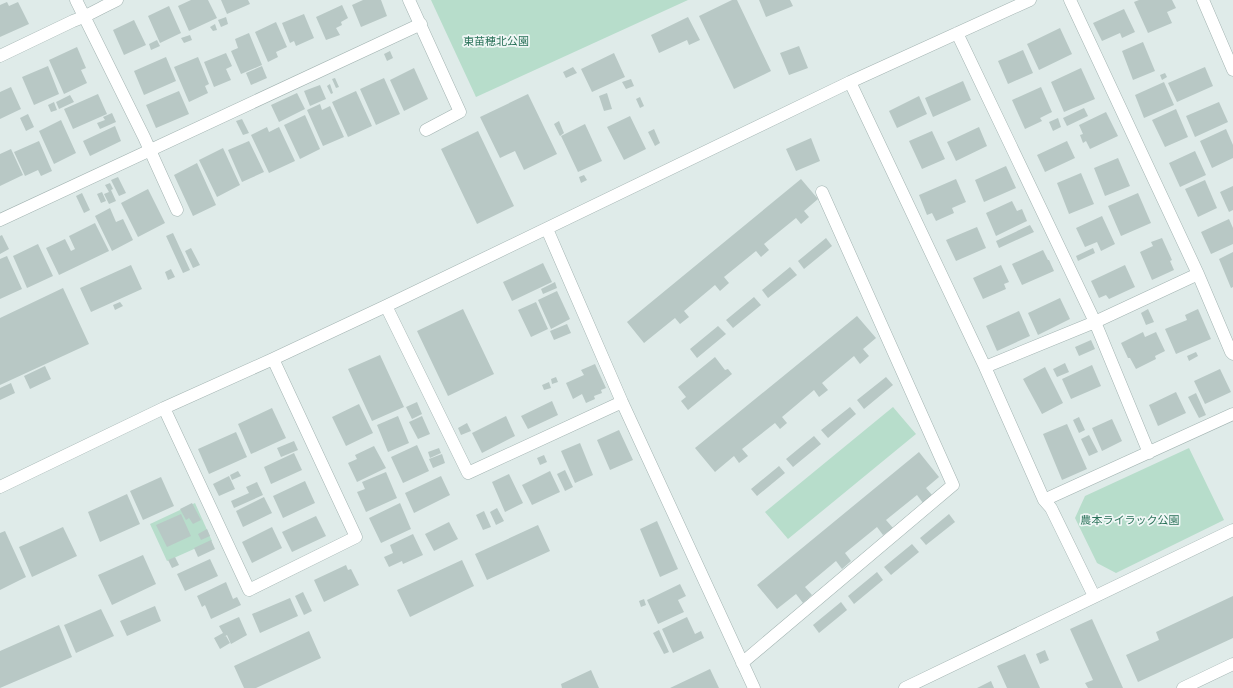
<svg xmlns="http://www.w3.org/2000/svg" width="1233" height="688" font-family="'Source Sans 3','Noto Sans JP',sans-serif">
	<rect width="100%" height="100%" fill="#dfebe9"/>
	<path fill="#b7ddcb" d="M431 0H688L476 97Z
		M893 407 916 434 788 539 765 512Z
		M1189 448 1224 520 1116 573 1097 563 1075 518 1085 496Z
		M195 503 212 541 167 561 150 524Z"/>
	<path fill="#b8c8c5" d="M191 0H208L217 18 189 31 178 6Z
		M221 0H248L250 4 227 14Z
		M363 0H381L387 16 361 27 352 5Z
		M732 0H737L771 71 734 89 699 16Z
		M759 0H790L793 6 766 17Z
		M1139 0H1172L1176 8 1167 12 1172 23 1148 33 1134 2Z
		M7 2 9 6 18 2 29 24 0 37V5Z
		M342 5 348 18 341 22 342 25 336 28 340 35 326 40 316 17Z
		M169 6 181 33 160 43 148 16Z
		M1124 9 1135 32 1122 38 1120 33 1102 41 1093 23Z
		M304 14 314 38 296 46 294 41 290 43 282 23Z
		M226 17 228 24 221 27 218 20Z
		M688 17 700 40 689 45 687 40 659 53 651 35Z
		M134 20 146 45 124 55 113 30Z
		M276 22 287 47 276 52 278 57 268 62 255 32Z
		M215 24 217 30 213 31 210 27Z
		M1060 28 1072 54 1039 70 1027 44Z
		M249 33 262 65 241 74 231 51 238 48 235 39Z
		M190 35 192 40 184 43 181 38Z
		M157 40 160 46 151 50 149 44Z
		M1143 42 1155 71 1133 80 1122 51Z
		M799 46 808 68 789 75 780 53Z
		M77 47 86 68 81 70 87 83 64 94 49 60Z
		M1023 50 1033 73 1008 84 998 61Z
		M390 51 393 58 387 61 384 54Z
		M226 53 232 66 226 69 231 80 214 87 204 62Z
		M614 53 625 77 592 92 581 69Z
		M166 57 176 81 144 95 134 71Z
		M198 57 209 84 205 86 208 93 189 102 174 67Z
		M48 66 59 94 34 105 22 77Z
		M262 66 267 78 251 85 246 73Z
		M573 67 577 73 566 78 563 72Z
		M1205 67 1213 86 1177 102 1168 83Z
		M414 68 428 99 404 111 390 80Z
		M1081 68 1095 99 1064 112 1051 82Z
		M1165 73 1167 77 1162 80 1160 75Z
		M335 78 339 87 336 88 332 79Z
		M384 78 400 114 376 125 360 89Z
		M631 79 634 86 626 89 622 82Z
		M963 81 971 100 933 117 925 98Z
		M1164 82 1174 105 1144 118 1135 95Z
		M330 84 333 93 331 94 327 86Z
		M320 85 326 99 310 106 304 91Z
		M11 87 21 109 0 119V92Z
		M1041 87 1052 112 1040 118 1042 121 1025 129 1012 100Z
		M179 91 189 114 156 128 146 105Z
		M356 91 372 126 348 137 332 102Z
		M297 93 305 109 279 122 271 105Z
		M607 93 612 109 604 111 599 96Z
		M98 94 107 114 73 129 64 109Z
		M528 94 557 154 524 170 515 151 500 158 480 117Z
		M70 95 74 102 59 109 56 102Z
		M919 96 927 114 897 128 889 111Z
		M640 97 644 106 640 108 636 99Z
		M54 102 57 110 51 112 48 105Z
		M1219 102 1228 122 1195 137 1186 116Z
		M320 104 322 110 330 106 344 137 323 146 307 110Z
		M1084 108 1088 116 1067 126 1063 118Z
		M1176 109 1188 137 1165 147 1152 120Z
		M1106 112 1118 136 1090 149 1086 141 1083 143 1080 135 1083 134 1079 125Z
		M112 113 116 122 100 129 97 123 105 120 103 117Z
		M28 114 34 127 26 131 20 118Z
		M305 115 320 149 300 159 284 125Z
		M630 116 646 149 624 160 607 127Z
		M1058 118 1061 127 1053 131 1049 122Z
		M242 119 249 133 243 135 236 121Z
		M61 120 76 153 54 164 39 131Z
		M559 121 564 133 560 136 554 124Z
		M585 124 602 161 578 172 561 136Z
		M115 126 121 141 90 156 83 141Z
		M267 127 269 132 279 127 295 161 269 173 251 135Z
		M979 127 987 146 956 161 947 142Z
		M654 129 660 143 655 146 648 132Z
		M1226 129 1233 145V158L1212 168 1200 141Z
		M478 131 514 206 477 224 441 149Z
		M932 131 945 159 922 169 909 141Z
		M811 138 820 161 796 171 786 149Z
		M39 141 52 171 41 176 38 170 25 176 14 152Z
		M249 141 264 172 242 182 228 150Z
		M1067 141 1075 158 1045 172 1037 155Z
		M223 148 240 185 217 197 199 160Z
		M11 149 23 175 0 186V154Z
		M1195 151 1206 175 1180 187 1169 163Z
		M1118 158 1130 186 1105 196 1094 168Z
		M197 163 216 205 193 216 174 175Z
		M1006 166 1016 188 984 202 975 180Z
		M1081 173 1094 204 1069 214 1057 183Z
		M584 175 587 180 581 183 579 177Z
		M118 177 126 193 119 196 111 180Z
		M801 179 818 199 804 211 809 217 801 224 796 218 764 244 769 250 761 257 756 251 724 277 729 283 720 291 715 285 684 311 689 317 680 324 675 318 644 343 627 322Z
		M956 179 966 202 952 208 954 213 936 221 932 213 927 215 919 195Z
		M1205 180 1217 208 1198 217 1185 189Z
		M110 183 113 189 111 190 116 201 109 204 104 194 109 192 105 185Z
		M1233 186V210L1229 212 1220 192Z
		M148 189 165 223 138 237 121 203Z
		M102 192 106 201 101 203 97 194Z
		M82 193 90 210 84 213 76 196Z
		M1138 193 1151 223 1121 236 1108 206Z
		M1012 201 1017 211 1022 209 1027 221 996 236 986 213Z
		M110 208 116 222 123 219 133 240 112 251 95 216Z
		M1102 216 1115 244 1101 251 1097 242 1085 247 1076 228Z
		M1229 219 1233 228V244L1211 254 1201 232Z
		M95 223 109 251 59 275 46 248 65 239 71 251 75 249 69 236Z
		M1030 225 1034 232 999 248 996 241Z
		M977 227 986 248 956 261 946 240Z
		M173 233 190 270 183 273 166 236Z
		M2 235 9 249 0 254V236Z
		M826 238 832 246 804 269 798 261Z
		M1162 238 1172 260 1170 261 1174 270 1152 280 1140 252 1153 246 1151 242Z
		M38 244 53 276 27 288 13 256Z
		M191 248 200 265 193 268 185 251Z
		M1093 248 1095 253 1078 261 1076 256Z
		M1043 250 1048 260H1049L1054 271 1022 285 1012 264Z
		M1233 252V287L1231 288 1219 259Z
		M7 256 22 289 0 299V259Z
		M543 263 552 282 512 301 503 282Z
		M131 265 142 289 91 312 80 288Z
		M1001 265 1009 282 1004 284 1006 289 983 299 973 278Z
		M1125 265 1135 287 1109 299 1106 295 1099 298 1091 281Z
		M790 267 797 275 768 298 762 290Z
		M171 269 175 277 168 280 165 272Z
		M555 282 557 288 543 294 541 289Z
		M63 288 89 344 0 385V318Z
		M557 291 570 319 551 329 538 300Z
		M754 297 761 305 733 328 726 320Z
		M1060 298 1070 319 1038 335 1028 313Z
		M120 302 123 306 115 310 113 305Z
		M536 302 548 329 531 337 518 310Z
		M463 309 494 374 448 396 417 331Z
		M1148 309 1154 322 1146 325 1141 313Z
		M1198 309 1211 339 1176 354 1165 329 1187 320 1185 315Z
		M1019 311 1030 336 997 351 986 326Z
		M857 316 876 338 863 349 869 356 860 364 854 356 822 383 828 390 819 397 814 390 782 417 787 423 780 429 775 423 742 449 748 456 739 463 734 456 715 472 695 448Z
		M567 324 571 333 554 340 550 331Z
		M718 326 726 334 697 358 690 349Z
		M1143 332 1145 337 1156 332 1165 351 1155 356 1156 359 1136 369 1130 358H1128L1121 343Z
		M1091 340 1095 349 1079 356 1075 347Z
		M1196 352 1198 356 1189 361 1187 356Z
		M380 355 404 407 372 421 348 369Z
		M715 357 725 370 728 369 732 374 688 410 681 401 686 397 678 387Z
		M1065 363 1069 372 1057 377 1053 369Z
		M595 364 606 388 601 390 602 393 594 396 595 399 586 403 582 394 573 399 566 383 584 375 581 370Z
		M1092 365 1101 386 1071 399 1062 379Z
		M45 366 51 379 30 389 24 376Z
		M1045 367 1063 403 1042 414 1023 379Z
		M1220 369 1231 392 1205 404 1194 381Z
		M556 377 558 382 552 384 551 379Z
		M886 377 893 385 864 409 857 400Z
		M549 382 551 388 544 390 542 385Z
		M11 383 15 393 0 400V388Z
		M1176 392 1186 413 1158 426 1149 405Z
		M1196 393 1206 415 1199 418 1188 397Z
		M552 401 558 415 528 429 521 416Z
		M417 402 422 414 412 419 406 407Z
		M359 404 373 433 346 446 332 417Z
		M850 407 856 414 828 438 821 430Z
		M272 408 286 438 251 454 238 424Z
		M398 416 409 443 388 452 377 425Z
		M422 416 430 434 418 439 409 422Z
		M506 416 515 436 482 453 472 433Z
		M1079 417 1085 430 1079 433 1073 420Z
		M1112 419 1122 441 1102 451 1092 428Z
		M467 423 471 431 461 435 458 428Z
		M1067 424 1087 469 1062 480 1043 434Z
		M619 430 633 460 610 470 597 440Z
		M236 432 247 457 209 474 198 449Z
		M1089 435 1098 452 1089 456 1081 439Z
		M814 436 821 444 793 467 786 459Z
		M294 441 298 450 281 457 277 448Z
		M580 443 593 475 575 483 561 451Z
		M417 445 429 471 403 483 391 457Z
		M374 446 386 468 357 482 348 463 357 459 355 455Z
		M439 448 441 453 430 458 428 452Z
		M919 452 939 477 926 488 932 495 923 503 917 495 886 520 893 528 883 535 877 527 845 553 851 561 842 569 836 561 805 587 812 595 803 603 796 594 777 609 757 585Z
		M294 453 302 470 271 484 264 467Z
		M442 454 445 463 433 468 429 459Z
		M544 455 547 462 540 465 537 458Z
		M779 466 785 473 757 496 751 489Z
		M565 470 573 487 565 491 557 474Z
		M238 471 241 476 232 480 230 475Z
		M550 471 560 492 532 505 522 485Z
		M386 472 397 498 366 512 357 492 365 489 362 482Z
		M509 474 523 503 505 512 492 482Z
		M229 476 235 489 219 496 213 484Z
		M441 476 450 495 414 513 405 493Z
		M161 477 174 506 143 520 130 491Z
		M305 481 315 503 283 518 273 496Z
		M257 482 263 495 234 508 231 501 249 493 246 487Z
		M127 494 140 524 100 542 88 512Z
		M264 497 272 513 243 527 236 511Z
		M192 503 201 520 193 524 189 518 186 520 180 509Z
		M400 503 411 529 381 543 369 518Z
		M497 508 504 521 496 525 490 512Z
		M484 511 491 527 483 530 476 515Z
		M181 514 191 536 167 547 156 525Z
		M949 514 955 522 926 545 920 538Z
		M316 516 326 536 292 552 282 532Z
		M657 521 678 569 660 577 640 529Z
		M449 522 458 539 434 551 425 534Z
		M538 525 550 551 487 580 475 554Z
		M63 527 77 556 32 577 19 547Z
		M272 527 282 548 252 563 242 542Z
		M207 529 210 536 201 540 198 534Z
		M5 531 26 577 0 590V533Z
		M413 534 423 555 403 564 402 561 389 567 384 557 393 553 390 545Z
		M211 540 215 549 198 557 194 548Z
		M912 544 919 552 891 575 884 567Z
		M143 555 156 584 112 605 98 575Z
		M175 557 179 565 172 568 168 560Z
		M210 559 218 576 185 591 177 574Z
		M462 560 474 586 410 617 397 590Z
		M346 565 348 570 351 569 359 585 324 602 314 580Z
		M877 572 883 580 854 604 848 596Z
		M226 582 233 599 237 597 241 605 211 619 205 605 202 607 197 596Z
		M680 584 686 596 678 600 684 612 658 624 647 600Z
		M303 592 312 611 304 615 295 596Z
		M1233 596V638L1138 682 1126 655 1159 640 1156 632Z
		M290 598 298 616 260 633 252 614Z
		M644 599 646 605 641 607 639 601Z
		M841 602 847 610 819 633 813 625Z
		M155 606 161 621 127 636 120 621Z
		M101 609 114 636 76 653 64 625Z
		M239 617 247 635 231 644 227 635 224 637 226 636 230 643 220 649 214 638 223 633 219 626Z
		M687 617 695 634 701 631 704 638 673 653 662 629Z
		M1092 619 1123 688H1088L1085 683 1093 680 1070 629Z
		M59 625 72 657 0 688V651Z
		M659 630 669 652 664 654 653 633Z
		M309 631 321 658 256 688H244L234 666Z
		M1045 650 1049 660 1040 664 1036 654Z
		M1025 654 1040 688H1007L997 666Z
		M710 669 719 688H670Z
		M591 670 599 688H562L561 684Z
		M991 681 994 688H977Z"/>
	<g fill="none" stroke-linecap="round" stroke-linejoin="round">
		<g stroke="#a2b3b1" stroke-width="13">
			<path id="minor" d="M76 0 144 137 177 210
				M409 0 460 112 426 130
				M1070 0 1198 274 1231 352 1233 354
				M1203 0 1233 70
				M957 33 1095 322 1149 453
				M0 56 73 21C88 16 102 7 117 0
				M850 82 985 367 1044 500 1051 508 1094 596
				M0 220 421 24
				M547 229 622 402 754 688
				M386 306 468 473 622 402
				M985 367 1095 322 1198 274
				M164 408 249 590 356 537 273 359
				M0 487 164 408 273 359 386 306 850 82 1030 0
				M1044 500 1233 414
				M742 663 953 485 822 192
				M905 688 1233 530
				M1183 688 1233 664"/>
		</g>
		<use href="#minor" stroke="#fff" stroke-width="12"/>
	</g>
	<g text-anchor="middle" stroke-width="3.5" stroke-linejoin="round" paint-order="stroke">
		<g font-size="11" fill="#2a7259" stroke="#f0f7f6">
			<text x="496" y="45">東苗穂北公園</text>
			<text x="1130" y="524">農本ライラック公園</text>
		</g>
	</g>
</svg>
